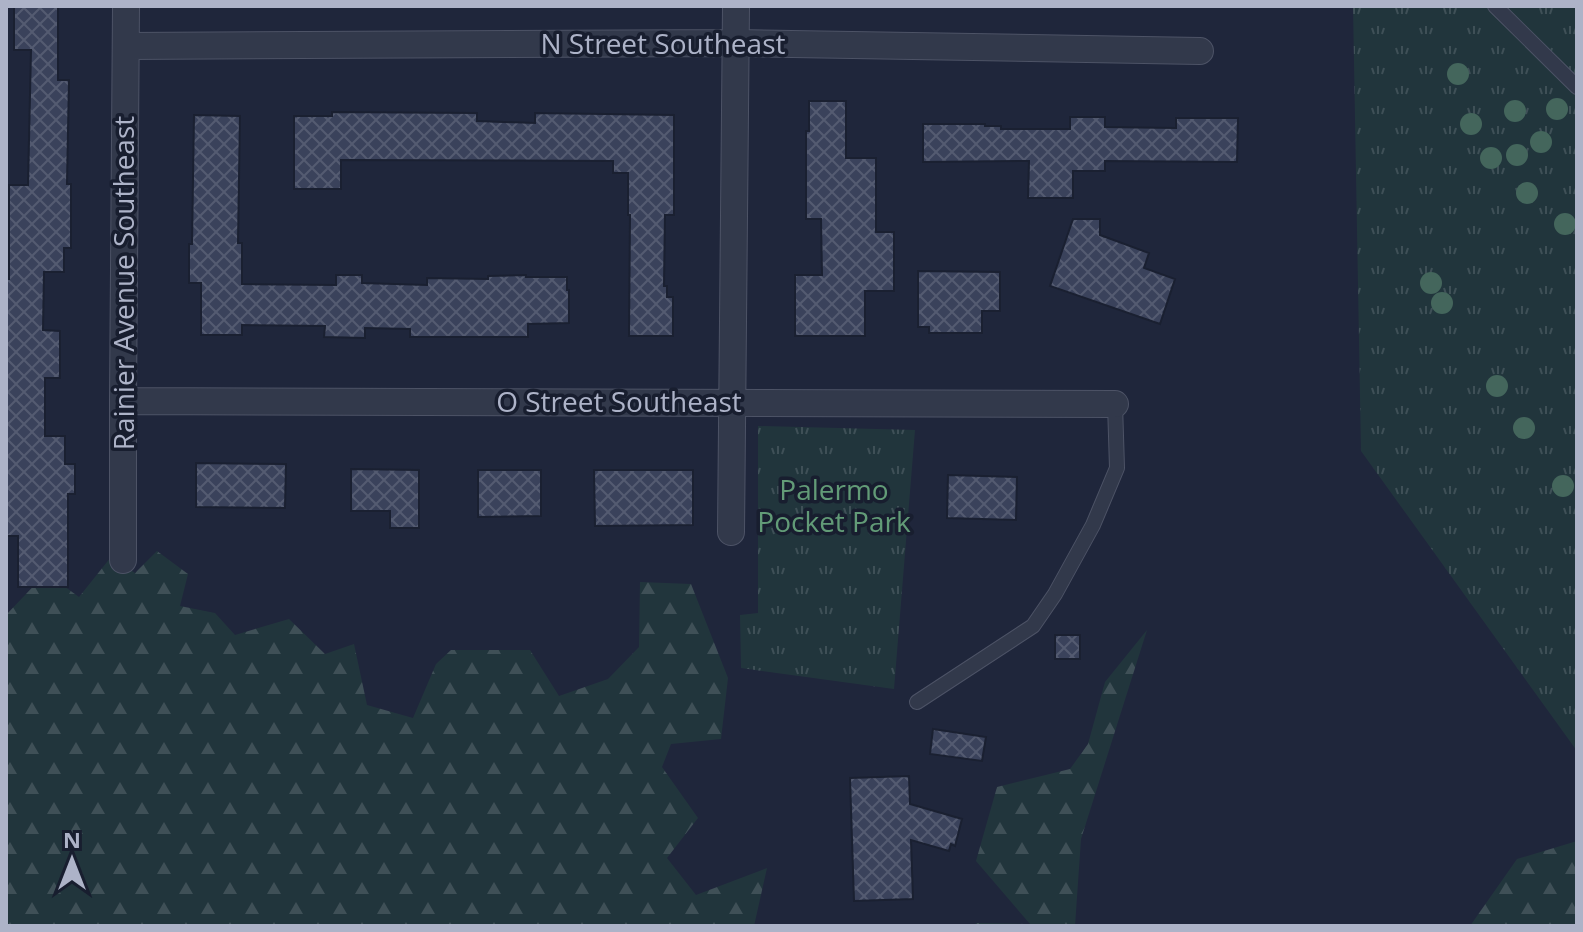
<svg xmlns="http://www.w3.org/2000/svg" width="1583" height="932" font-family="'Open Sans',sans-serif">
	<defs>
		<pattern id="grass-tufts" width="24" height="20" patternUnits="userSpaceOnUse" patternTransform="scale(2)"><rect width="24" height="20" fill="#21353c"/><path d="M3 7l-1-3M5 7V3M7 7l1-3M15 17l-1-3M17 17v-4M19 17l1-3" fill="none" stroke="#3f5057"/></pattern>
		<pattern id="forest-firs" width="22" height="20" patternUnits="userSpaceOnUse" patternTransform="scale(2)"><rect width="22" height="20" fill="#21353c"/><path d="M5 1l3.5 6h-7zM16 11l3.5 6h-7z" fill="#3f5057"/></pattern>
		<pattern id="building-cross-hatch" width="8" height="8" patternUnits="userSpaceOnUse" patternTransform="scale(2)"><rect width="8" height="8" fill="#3a425b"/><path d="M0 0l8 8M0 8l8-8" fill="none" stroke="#545b71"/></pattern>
	</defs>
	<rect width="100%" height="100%" fill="#1f263b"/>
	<path fill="url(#grass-tufts)" d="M1353 6H1577V751L1361 451Z
		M758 426 915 430 894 689 741 668 740 615 758 613Z"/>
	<path fill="url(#forest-firs)" d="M157 551 188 574 180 606 215 613 235 635 289 619 325 654 354 644 367 705 413 718 436 664 451 650H530L559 696 608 679 639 647 640 582 691 584 728 678 721 739 671 744 662 767 698 818 667 858 696 895 767 868 754 926H6V615L46 573 79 597 111 557 135 573Z
		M1147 630 1081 839 1075 926H974L976 923 1030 924 976 861 997 787 1070 769 1088 744 1105 682Z
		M1577 841V926H1470L1517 859Z"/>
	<path fill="url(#building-cross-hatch)" stroke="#1a2031" stroke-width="2" d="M14 6H58V80H69L67 184H71V248H64V272H44L43 330 60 331V378H45V436H65V464H75V494H68V587H18V536H6V279H9V185H28L31 50H14Z
		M809 101H846V158H876V232H894V291H865V336H795V275H822L821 219H806V131H809Z
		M332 112 477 113V121L535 123V113L674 115V215H665L664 286H667V297H673V336H629L630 215H628V173H613V161L341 160V189H294V116H332Z
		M194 115 240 116 238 243H242V284L336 285V275H362V283L427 285V278L488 279V276L526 275V277H567V290H569V323L528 324V337H410V329L365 328V338L324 337 325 326 242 325V335H201V283H189V244H192Z
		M1070 117H1105V127L1176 128V118H1238L1237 162 1105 161V171H1073V198H1028L1029 161 923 162V124H985V126H1001V129H1070Z
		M1073 219H1100V235L1149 253 1144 268 1175 279 1160 324 1050 286Z
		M918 271 1000 272V311H982V333H929V327H918Z
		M196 463 286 464 285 508 196 507Z
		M351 469 419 470V528H390V511H351Z
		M478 470H541V516L478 517Z
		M594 470H693V525L595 526Z
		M948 475 1017 477 1016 520 947 518Z
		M1055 635H1080V659H1055Z
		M933 729 986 737 982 761 930 754Z
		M909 776 910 804 962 819 955 846 951 844 949 851 911 840 913 899 854 901 850 778Z"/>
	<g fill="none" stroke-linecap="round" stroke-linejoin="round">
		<g stroke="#4d5366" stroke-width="16">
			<path id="service" d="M1495 6 1577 87
				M917 702 1033 626 1055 594 1093 525 1117 468 1115 404"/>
		</g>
		<g stroke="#4d5366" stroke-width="28">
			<path id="minor" d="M126 46 736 43 1200 51
				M123 401 1115 404
				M731 532 736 6
				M123 560V401L126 6"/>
		</g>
		<use href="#service" stroke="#32394b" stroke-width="14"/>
		<use href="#minor" stroke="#32394b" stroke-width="26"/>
	</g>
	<g fill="#44665c">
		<circle cx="1458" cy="74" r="11"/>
		<circle cx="1557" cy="109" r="11"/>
		<circle cx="1515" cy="111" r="11"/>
		<circle cx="1471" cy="124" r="11"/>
		<circle cx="1541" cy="142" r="11"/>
		<circle cx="1517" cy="155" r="11"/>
		<circle cx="1491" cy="158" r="11"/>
		<circle cx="1527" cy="193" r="11"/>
		<circle cx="1565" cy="224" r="11"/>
		<circle cx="1431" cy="283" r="11"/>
		<circle cx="1442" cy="303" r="11"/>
		<circle cx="1497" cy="386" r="11"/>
		<circle cx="1524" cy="428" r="11"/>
		<circle cx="1563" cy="486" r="11"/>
	</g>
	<g text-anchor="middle" stroke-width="7" stroke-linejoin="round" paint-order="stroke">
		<g font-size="28" fill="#adb3c8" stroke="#181e2f">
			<text x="663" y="54">N Street Southeast</text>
			<text transform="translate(124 283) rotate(-90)" y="10">Rainier Avenue Southeast</text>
			<text x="619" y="412">O Street Southeast</text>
		</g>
		<g font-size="28" fill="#629b77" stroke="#181e2f">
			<text x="834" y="500">Palermo<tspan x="834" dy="32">Pocket Park</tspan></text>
		</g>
	</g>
	<rect width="1583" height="932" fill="none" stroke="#adb3c8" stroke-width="16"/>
	<g transform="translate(72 860)" stroke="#181e2f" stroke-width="6" paint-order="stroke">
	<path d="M0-6L14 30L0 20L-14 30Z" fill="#adb3c8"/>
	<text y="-12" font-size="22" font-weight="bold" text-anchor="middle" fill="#adb3c8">N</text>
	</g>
</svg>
